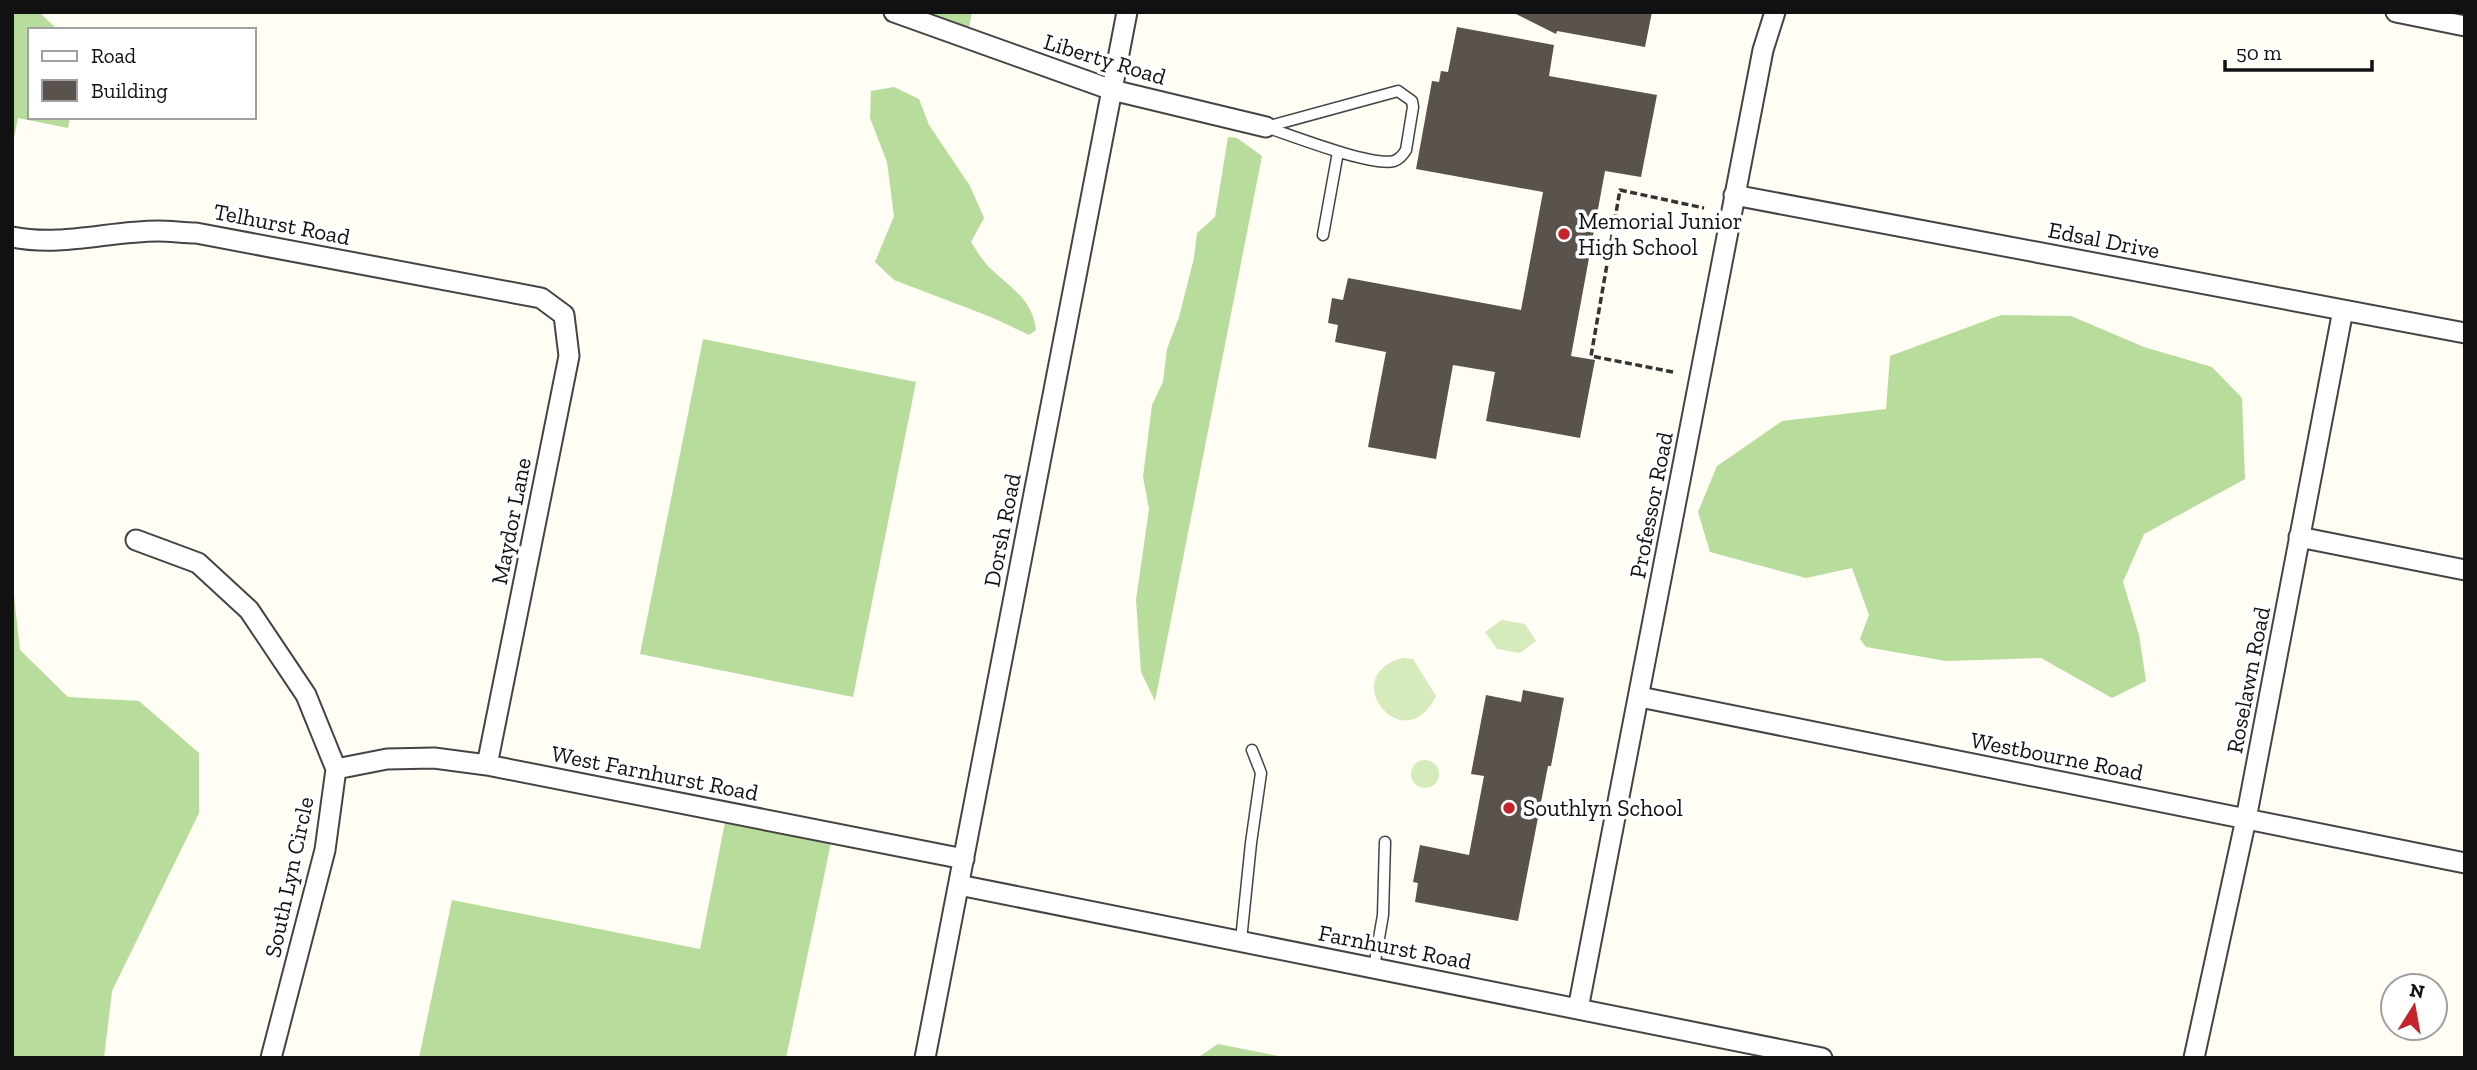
<svg xmlns="http://www.w3.org/2000/svg" width="2477" height="1070" font-family="'Zilla Slab',serif">
	<rect width="100%" height="100%" fill="#fffdf4"/>
	<path fill="#d5ebbc" d="M1502 620 1525 624 1536 641 1520 653 1497 649 1485 632Z
		M1403 658 1413 659 1436 696C1404 762 1335 675 1403 658Z
		M1411 774a14 14 0 1 1 28 0a14 14 0 1 1-28 0Z"/>
	<path fill="#b8dc9b" d="M12 12H39L58 30H30V117H70L68 128 18 118 12 148Z
		M894 12H972L967 38Z
		M894 87 919 99 929 125 970 186 984 218 971 242C977 251 983 262 991 269 1011 288 1033 300 1036 330L1029 335 991 317 894 280 875 262 894 216 887 162 870 118 871 91Z
		M1228 137 1237 138 1262 156 1155 701 1141 672 1136 600 1149 509 1143 477 1152 405 1163 382 1167 349 1179 317 1194 258 1197 233 1215 217Z
		M2001 315 2071 316 2144 347 2212 367 2242 398 2245 479 2144 534 2123 582 2139 635 2146 681 2112 698 2041 658 1946 661 1866 647 1860 639 1869 615 1852 568 1806 578 1710 552 1698 512 1717 466 1782 421 1886 409 1890 356Z
		M703 339 916 382 853 697 640 654Z
		M12 577 20 650 68 697 139 701 199 753V813L112 991 104 1058H12Z
		M727 812 833 833 786 1058H419L452 900 700 949Z
		M1218 1044 1289 1058H1197Z"/>
	<path fill="#5a524d" d="M1512 12H1652L1645 47 1557 31 1556 34Z
		M1457 27 1554 45 1549 76 1657 95 1641 177 1605 171 1571 356 1595 360 1580 438 1486 421 1495 372 1453 365 1436 459 1368 447 1386 352 1335 342 1338 325 1328 323 1332 298 1343 300 1348 278 1521 310 1543 192 1416 169 1432 81 1439 82 1441 71 1448 72Z
		M1523 690 1564 698 1551 766H1548L1518 921 1415 902 1418 883 1413 882 1420 845 1469 855 1484 776 1471 774 1486 695 1521 702Z"/>
	<g fill="none" stroke-linecap="round" stroke-linejoin="round">
		<g stroke="#444" stroke-width="13">
			<path id="lane" d="M1398 91 1412 101 1413 107 1406 150C1403 155 1400 159 1394 161 1372 167 1290 135 1266 127Z
				M1323 235 1338 152
				M1241 940 1251 843 1261 773 1252 750
				M1374 967 1383 915 1385 842"/>
		</g>
		<g stroke="#444" stroke-width="23">
			<path id="street" d="M894 12 1112 90 1266 127
				M2396 12 2465 26
				M1734 195 2465 333
				M12 237C62 247 109 231 158 231 171 231 184 233 196 233L541 298 564 315 569 356 487 765
				M2299 537 2465 570
				M136 540 198 563 249 610 306 695 336 769 325 850 271 1058
				M1640 697 2465 863
				M336 769 387 759 434 758 487 765 964 859
				M959 885 1822 1058
				M1578 1009 1763 50 1775 12
				M925 1058 1127 12
				M2194 1058 2246 819 2343 310"/>
		</g>
		<path stroke="#333" stroke-width="3.5" stroke-dasharray="7 3.5" stroke-linecap="butt" d="M1673 372 1591 356 1620 190 1704 208"/>
		<use href="#lane" stroke="#fff" stroke-width="10"/>
		<use href="#street" stroke="#fff" stroke-width="19"/>
	</g>
	<g fill="#c5242c" stroke="#fff" stroke-width="2.5">
		<circle cx="1564" cy="234" r="7"/>
		<circle cx="1509" cy="808" r="7"/>
	</g>
	<g text-anchor="middle" stroke-width="7" stroke-linejoin="round" paint-order="stroke">
		<g font-size="23" fill="#111" stroke="#fff">
			<text transform="translate(1105 59) rotate(17)" y="8">Liberty Road</text>
			<text transform="translate(282 224) rotate(11)" y="8">Telhurst Road</text>
			<text transform="translate(2104 240) rotate(11)" y="8">Edsal Drive</text>
			<text transform="translate(1651 505) rotate(-79)" y="8">Professor Road</text>
			<text transform="translate(511 521) rotate(-79)" y="8">Maydor Lane</text>
			<text transform="translate(1002 530) rotate(-79)" y="8">Dorsh Road</text>
			<text transform="translate(2248 680) rotate(-79)" y="8">Roselawn Road</text>
			<text transform="translate(2057 756) rotate(11)" y="8">Westbourne Road</text>
			<text transform="translate(655 773) rotate(11)" y="8">West Farnhurst Road</text>
			<text transform="translate(289 877) rotate(-78)" y="8">South Lyn Circle</text>
			<text transform="translate(1395 947) rotate(11)" y="8">Farnhurst Road</text>
		</g>
		<g font-size="23" fill="#111" stroke="#fff" text-anchor="start">
			<text x="1578" y="229">Memorial Junior<tspan x="1578" dy="26">High School</tspan></text>
			<text x="1523" y="816">Southlyn School</text>
		</g>
	</g>
	<rect width="2477" height="1070" fill="none" stroke="#111111" stroke-width="28"/>
	<rect x="28" y="28" width="228" height="91" fill="#ffffff" stroke="#a0a0a0" stroke-width="2"/>
	<rect x="42" y="51" width="35" height="10" fill="#ffffff" stroke="#a0a0a0" stroke-width="2"/>
	<text x="91" y="63" font-size="21" fill="#111111">Road</text>
	<rect x="42" y="80" width="35" height="21" fill="#5a524d" stroke="#a0a0a0" stroke-width="2"/>
	<text x="91" y="98" font-size="21" fill="#111111">Building</text>
	<g transform="translate(2414 1007) rotate(11)"><circle r="33" fill="#ffffff" stroke="#a0a0a0" stroke-width="2"/>
	<path d="M0-5L12 26L0 18L-12 26Z" fill="#c5242c"/>
	<text y="-10" font-size="19" font-weight="bold" text-anchor="middle" fill="#111111">N</text>
	</g>
	<path d="M2225 60v10h147v-10" fill="none" stroke="#111111" stroke-width="3.5"/>
	<text x="2236" y="60" font-size="21" fill="#111111" stroke="#ffffff" stroke-width="5" paint-order="stroke">50 m</text>
</svg>
